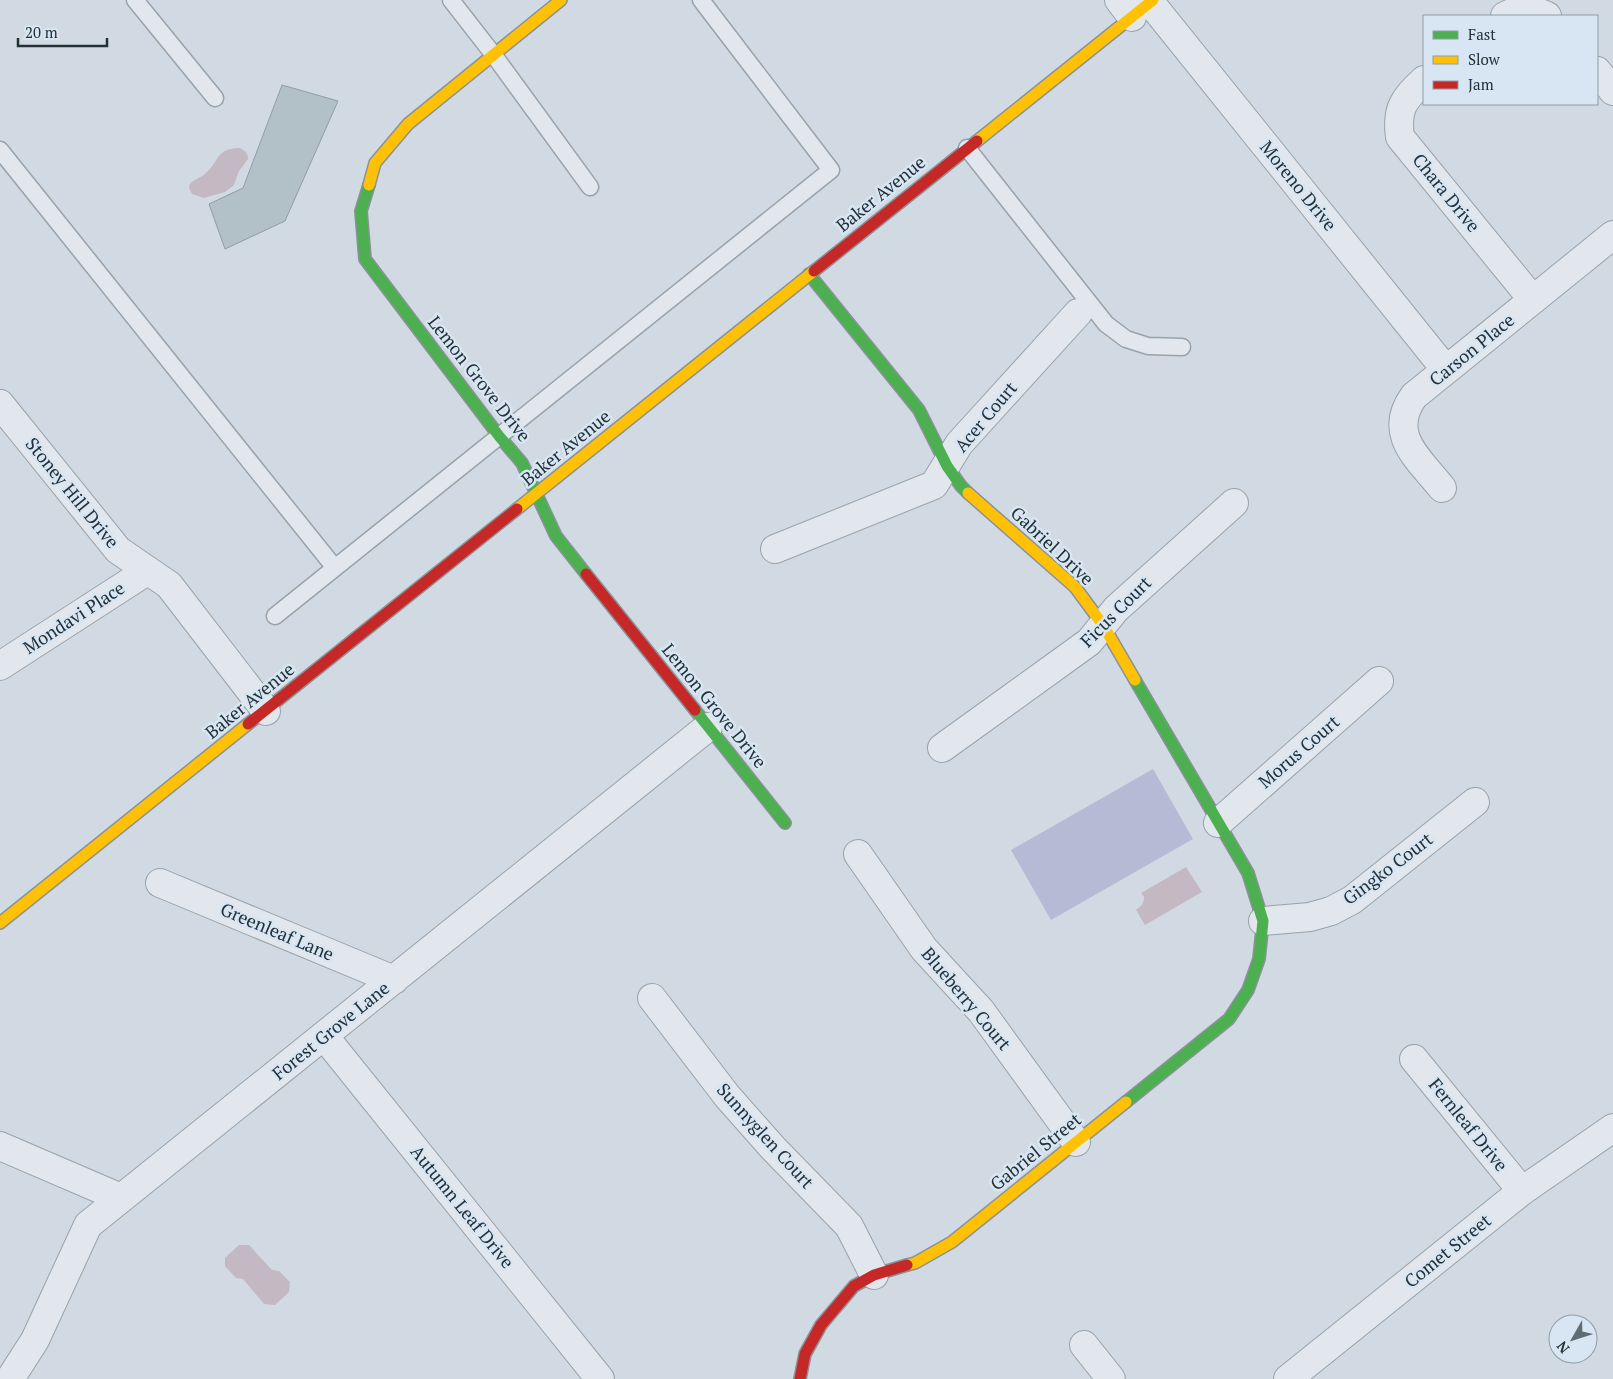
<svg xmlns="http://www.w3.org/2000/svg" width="1613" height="1379" font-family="'PT Serif',serif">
	<rect width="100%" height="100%" fill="#d1dae3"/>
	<path fill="#b5bbd4" d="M1153 769 1193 839 1051 920 1011 850Z"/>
	<path fill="#c4b8c3" d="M239 148C245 150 248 153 248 159L239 171 234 185 225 192 204 198 192 194 189 188 190 184C194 179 201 178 206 173 220 160 216 149 239 148Z
		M1186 867 1202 892 1145 925 1136 910C1141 906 1144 904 1144 897L1141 893Z
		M239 1245H249L272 1270 279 1271 290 1282 289 1292 275 1305 264 1304 243 1279 236 1278 225 1266V1258Z"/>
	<path fill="#b2c0c7" stroke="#909da3" d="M282 85 338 101 285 221 225 249 209 204 243 188Z"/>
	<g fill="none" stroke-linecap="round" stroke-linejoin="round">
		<g stroke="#99a2a9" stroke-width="19">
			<path id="lane" d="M135 0 215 98
				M451 0 493 54 590 187
				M967 148 1106 324 1126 339 1148 346 1182 347
				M0 150 335 568
				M275 616 831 170 701 0"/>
		</g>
		<g stroke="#99a2a9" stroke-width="30">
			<path id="street" d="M1119 0 1132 17
				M1150 2 1446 370
				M1505 16C1519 8 1533 9 1547 16
				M1597 71 1613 91
				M1424 80C1404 99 1396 108 1400 137L1533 300
				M0 404 118 550 169 585 266 711
				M1442 488C1419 459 1386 434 1414 396L1613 235
				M775 549 934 485 959 444 1078 313
				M0 666 147 571
				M942 748 1089 642 1116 609 1234 503
				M1218 823 1379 681
				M858 854 924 949 981 1011 1076 1142
				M160 883 394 980
				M1263 921 1310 917 1331 911 1352 900 1475 802
				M652 998 727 1096 773 1148 849 1226 874 1275
				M324 1036 600 1379
				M1414 1059 1522 1191
				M0 1146 121 1198
				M1084 1345 1111 1379
				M10 1379 35 1340 88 1225 708 727
				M1288 1379 1522 1191 1613 1128"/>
		</g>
		<g stroke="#8a9298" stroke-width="14">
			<path id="fast" d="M369 185 361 211 365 259 499 436 522 463 556 536 586 574
				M809 274 919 410 947 466 961 486 968 493
				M695 710 785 823
				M1126 1102 1229 1019 1248 990 1259 959 1263 921 1248 873 1135 680"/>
		</g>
		<g stroke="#8a9298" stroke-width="14">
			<path id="slow" d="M977 141 1153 0
				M369 185 375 163 408 124 561 0
				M968 493 1075 587 1103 625 1135 680
				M517 509 814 271
				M0 923 248 724
				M907 1265 915 1263 952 1242 1126 1102"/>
		</g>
		<g stroke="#8a9298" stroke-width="14">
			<path id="jam" d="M814 271 977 141
				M586 574 695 710
				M248 724 517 509
				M800 1379 805 1354 821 1325 854 1286 874 1275 907 1265"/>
		</g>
		<use href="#lane" stroke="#e1e7ec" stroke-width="16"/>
		<use href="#street" stroke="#e1e7ec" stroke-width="28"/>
		<use href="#fast" stroke="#4caf50" stroke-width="11"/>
		<use href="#slow" stroke="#ffc107" stroke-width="11"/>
		<use href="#jam" stroke="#c62828" stroke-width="11"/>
	</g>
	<g text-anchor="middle" stroke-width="5" stroke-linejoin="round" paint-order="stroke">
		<g font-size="18" fill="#223137" stroke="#d8e5f3">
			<text transform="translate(1298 186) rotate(51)" y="6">Moreno Drive</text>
			<text transform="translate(1446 193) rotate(51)" y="6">Chara Drive</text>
			<text transform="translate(881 194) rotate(-39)" y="6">Baker Avenue</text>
			<text transform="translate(1472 350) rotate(-39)" y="6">Carson Place</text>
			<text transform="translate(479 379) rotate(52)" y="6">Lemon Grove Drive</text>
			<text transform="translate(986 417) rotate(-50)" y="6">Acer Court</text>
			<text transform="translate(566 448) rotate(-39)" y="6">Baker Avenue</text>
			<text transform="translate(72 493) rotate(51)" y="6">Stoney Hill Drive</text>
			<text transform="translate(1052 546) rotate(43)" y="6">Gabriel Drive</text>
			<text transform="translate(1116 612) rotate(-45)" y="6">Ficus Court</text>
			<text transform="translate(74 618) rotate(-33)" y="6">Mondavi Place</text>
			<text transform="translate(250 701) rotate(-39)" y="6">Baker Avenue</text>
			<text transform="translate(714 706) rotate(51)" y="6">Lemon Grove Drive</text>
			<text transform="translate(1299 752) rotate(-41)" y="6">Morus Court</text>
			<text transform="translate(1388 869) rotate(-37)" y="6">Gingko Court</text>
			<text transform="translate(277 932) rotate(23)" y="6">Greenleaf Lane</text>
			<text transform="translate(966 999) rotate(50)" y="6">Blueberry Court</text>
			<text transform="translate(331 1031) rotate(-39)" y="6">Forest Grove Lane</text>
			<text transform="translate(1468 1125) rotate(51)" y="6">Fernleaf Drive</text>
			<text transform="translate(765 1136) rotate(48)" y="6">Sunnyglen Court</text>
			<text transform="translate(1036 1152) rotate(-39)" y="6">Gabriel Street</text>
			<text transform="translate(462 1207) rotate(51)" y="6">Autumn Leaf Drive</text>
			<text transform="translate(1448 1251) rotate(-39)" y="6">Comet Street</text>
		</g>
	</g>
	<rect x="1423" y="15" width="175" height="90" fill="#d8e5f3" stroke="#8f9da8"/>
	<rect x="1433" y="31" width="25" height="8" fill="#4caf50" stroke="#8f9da8"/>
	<text x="1468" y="40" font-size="15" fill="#223137">Fast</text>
	<rect x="1433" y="56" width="25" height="8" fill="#ffc107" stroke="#8f9da8"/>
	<text x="1468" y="65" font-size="15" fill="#223137">Slow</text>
	<rect x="1433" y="81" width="25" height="8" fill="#c62828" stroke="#8f9da8"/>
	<text x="1468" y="90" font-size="15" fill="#223137">Jam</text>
	<g transform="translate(1573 1339) rotate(231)"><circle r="24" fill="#d8e5f3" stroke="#8f9da8"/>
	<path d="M0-4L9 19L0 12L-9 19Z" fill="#5f6c73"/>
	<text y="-8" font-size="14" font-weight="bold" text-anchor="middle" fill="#223137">N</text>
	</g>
	<path d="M18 38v8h89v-8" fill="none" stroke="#223137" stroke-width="2.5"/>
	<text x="25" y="38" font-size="15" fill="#223137" stroke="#d8e5f3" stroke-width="4" paint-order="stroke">20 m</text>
</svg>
